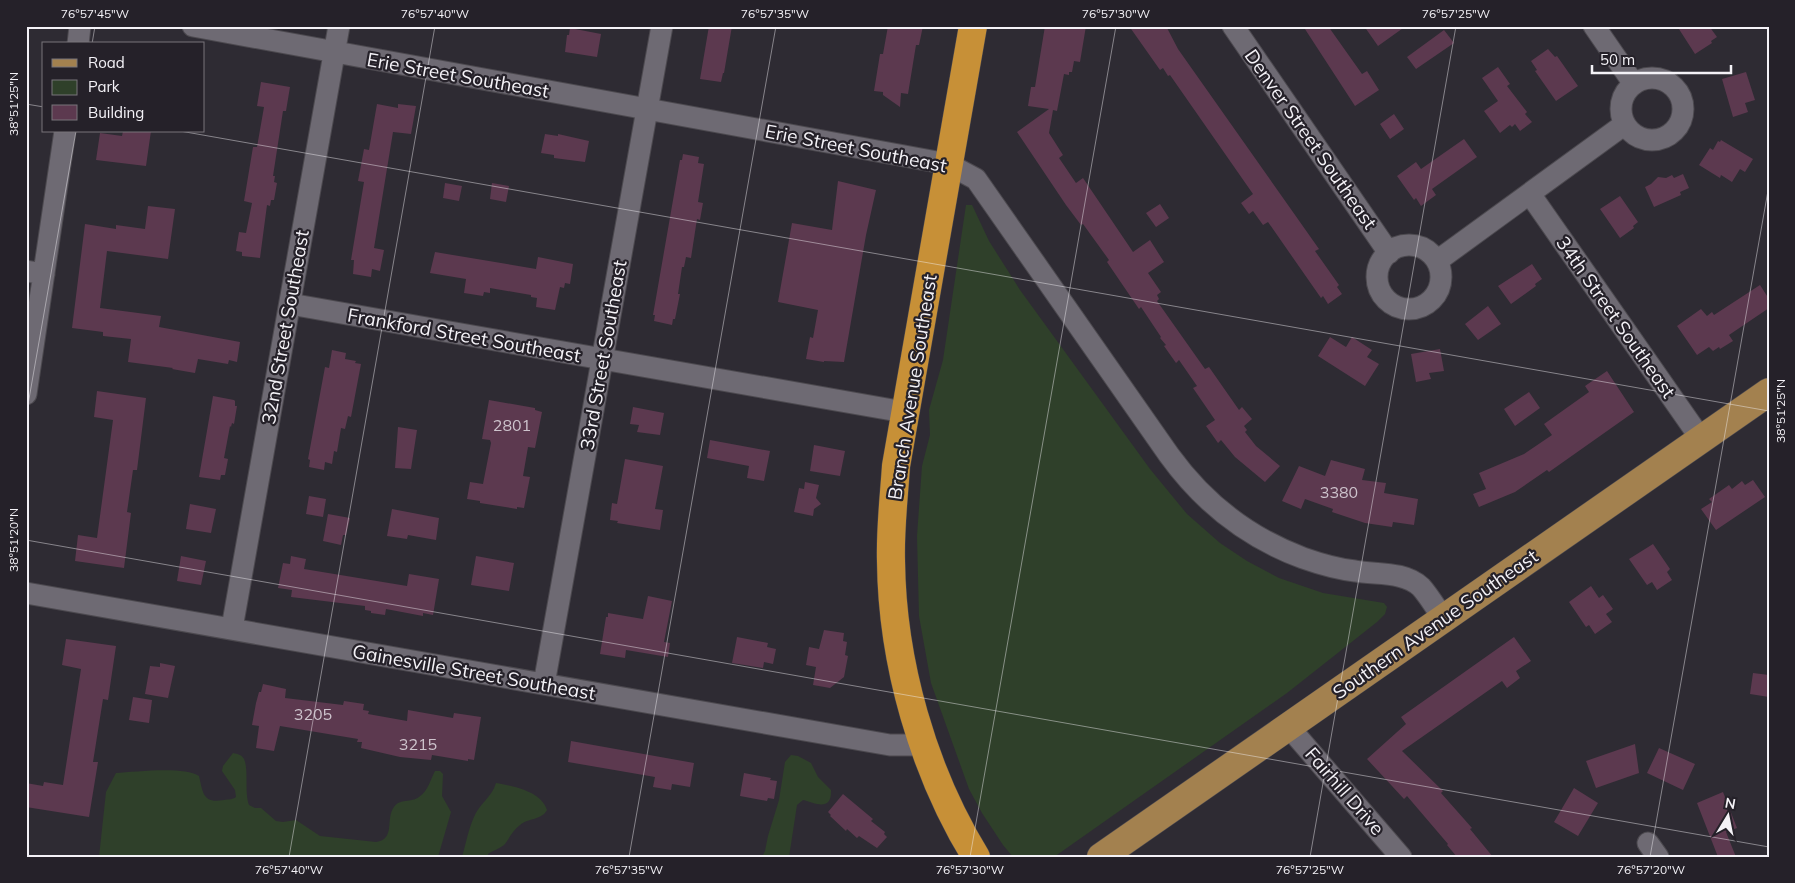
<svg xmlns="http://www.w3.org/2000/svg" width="1795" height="883" font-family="Mulish,sans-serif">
	<rect width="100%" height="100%" fill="#2e2b33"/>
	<path fill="#2f402a" d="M966 205H972L973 207 989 241 1020 290 1150 469 1187 514 1220 543 1247 561 1279 578 1323 593 1384 603 1387 607 1385 614 1377 622 1287 693 1054 857H1013L1003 845 982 813 969 789 931 683 919 616 917 536 922 466 930 435 929 410 943 360Z
		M233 753C238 754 242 755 244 759 249 770 244 791 249 805L255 808H261L276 821 283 822 296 820 320 836 376 842C396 839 385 819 394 807 400 798 411 803 419 797 429 790 430 780 435 771H440L443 774 442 796 451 812 438 857H99L106 792 116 773C135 772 184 766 199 776 203 793 203 804 224 800 229 799 232 800 236 797L235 790 222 771 223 766Z
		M791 755 798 756 811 763 818 777 831 790C832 812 815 803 803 800L797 805 789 857H762L765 851 768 836 779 800 785 762Z
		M496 783C513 786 541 791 547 810 542 820 528 818 520 825 513 830 510 837 505 844 500 849 493 850 488 854V857H462C466 844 468 830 474 817 479 804 492 797 496 783Z"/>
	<path fill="#5c394f" d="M709 26H732L724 73H723L721 82 700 79Z
		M888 26H923L919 45H916L908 94 901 93 900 107 883 95V92L874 91 880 54H883Z
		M1045 26H1086L1080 62 1074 61 1072 72H1069V75L1064 74 1057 111 1053 110 1049 133 1063 155 1059 158 1076 183 1083 178 1133 252 1150 240 1164 262 1148 273 1161 292 1157 295 1159 299 1157 301 1205 369 1209 367 1239 410 1242 407 1252 419 1244 426 1247 430 1245 432 1256 446 1280 466 1265 482 1235 457 1221 440 1218 443 1206 426 1215 420 1193 388 1197 386 1179 360 1176 363 1164 346 1166 345 1160 338 1161 337 1141 307 1139 309 1107 262 1109 260 1083 224 1081 225 1066 205 1017 132 1049 109 1028 106 1031 87H1035Z
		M1129 26H1166L1178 49 1319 249 1315 251 1339 285 1337 287 1342 294 1328 304 1323 296 1321 298 1268 222 1263 225 1253 211 1249 214 1241 203 1253 194 1170 75 1168 76 1163 68 1160 70Z
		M1303 26H1328L1362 74 1367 71 1379 90 1355 106Z
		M1364 26H1406L1378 46Z
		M1677 26H1709L1717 37 1711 41 1712 43 1695 54Z
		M570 28 601 34 597 57 565 52 567 35H569Z
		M1444 30 1454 43 1416 69 1407 57Z
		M1548 49 1555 57 1557 56 1578 86 1556 101 1535 71 1537 70 1531 61Z
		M1498 67 1510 84 1507 86 1527 112 1525 114 1532 122 1520 131 1515 124 1512 127 1510 125 1500 133 1484 111 1498 101 1482 78Z
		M1746 72 1755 100 1745 103 1748 112 1733 117 1722 79Z
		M261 82 290 87 286 111H283L273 176H275L274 182 277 183 274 200H271L270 206 267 205 260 258 242 256V252L236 251 239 232 246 233 252 203 244 201 253 147H257L264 107 257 106Z
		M377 104 398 108V104L416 106 411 134 393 132 374 248 384 250 380 271 372 269 371 277 353 274 354 260H351L364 182 358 181 364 149 369 150Z
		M1394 114 1404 129 1390 139 1380 124Z
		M123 131H151L146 166 96 160 100 133 122 136Z
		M545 134 558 136V134L589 141 585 162 554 158V155L541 153Z
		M1464 139 1477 157 1432 189 1436 195 1421 206 1416 198 1414 200 1397 176 1416 162 1421 169Z
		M1721 140 1753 159 1745 172 1740 169 1732 182 1721 175 1720 178 1699 165 1710 148 1713 150 1718 141 1720 142Z
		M683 154 699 157 698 163 704 164 698 202 703 203 700 220 697 219 691 258 686 257 684 267H682L678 294H680L675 319H673L672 325 654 321 655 315H653L680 160H682Z
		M1683 174 1689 188 1680 192 1681 195 1654 207 1645 187 1651 184 1658 177 1666 178 1672 175 1674 178Z
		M838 181 876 190 866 235 844 362 824 361V362L806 359 810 337 813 338 818 310 778 302 792 223 832 230Z
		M445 183 462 186 459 201 443 198Z
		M492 183 509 186 506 202 490 199Z
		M1620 196 1638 222 1633 226 1634 228 1620 238 1600 209Z
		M1160 204 1169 218 1156 227 1146 213Z
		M148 206 175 209 168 259 107 251 100 308 161 316 159 327 240 342 237 362 229 360 228 364 198 359 195 373 172 369 173 368 128 362 131 339 103 336V332L72 328 85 224 116 229V225L145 229Z
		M435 252 536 269 538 257 573 264 570 284 565 283 564 288 560 287 555 310 536 307 537 298 531 297V295L490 288V293L484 292 483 296 464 293 466 279 430 273Z
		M1532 264 1542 279 1535 284 1536 286 1511 304 1498 286Z
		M1760 285 1769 299V308L1729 335 1733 341 1720 349 1719 347 1713 351 1709 347 1697 355 1677 326 1701 309 1707 316 1712 312 1714 315Z
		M1488 306 1501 324 1478 340 1465 324Z
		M1330 337 1346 347 1352 337 1372 350 1367 357 1379 364 1365 386 1318 356Z
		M1440 349 1444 371 1429 373 1431 379 1416 382 1411 354Z
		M332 350 346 353 345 359 356 361 355 363 361 364 351 417 348 416 345 429 341 428 337 452 334 451 332 464 325 462 324 470 309 467 310 460 308 459 325 367 329 368Z
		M1607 371 1634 412 1549 472 1547 470 1515 492 1479 507 1473 494 1486 489 1479 473 1524 454 1552 435 1544 424 1589 392 1585 386Z
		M97 391 146 398 137 470H133L127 512 131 513 124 568 75 561 78 535 97 538 113 420 94 417Z
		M1529 392 1540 408 1515 426 1504 409Z
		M213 396 234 400 235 401V406H237L234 424 232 423 231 427 230 426 224 458 228 459 225 475H221L220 480 199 477Z
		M489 400 535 408V410L542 412 535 448 528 447 523 476 530 477 524 508 517 507V509L480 503V501L467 499 470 482 483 484 491 443 490 440 482 439Z
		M633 407 664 413 660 435 637 432 639 425 630 424Z
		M398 427 417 430 411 469 395 468Z
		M710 440 770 451 764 481 747 478 749 466 707 458Z
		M814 445 845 451 840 476 810 471Z
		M625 459 663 466 655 509 663 510 660 530 617 523 618 521 610 520 612 503 617 504Z
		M1331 460 1365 469 1362 480 1386 483 1384 493 1418 499 1414 525 1393 522 1392 527 1365 523 1332 512 1333 509 1305 499 1301 509 1282 501 1299 466 1325 476Z
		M1753 480 1765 497 1716 530 1701 509 1712 502 1709 499 1729 485 1732 489 1742 481 1745 485Z
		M805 482 819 485 816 498 821 504 814 509 813 516 794 512 799 488 804 489Z
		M309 496 326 499 323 517 306 514Z
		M190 504 216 509 211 533 186 529Z
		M392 509 439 518 436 540 408 535 407 539 387 536Z
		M328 514 350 518 346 535H343L341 545 323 541Z
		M1653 544 1670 569 1667 572 1672 580 1657 590 1652 582 1647 585 1629 559Z
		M181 556 206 561 201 585 177 581Z
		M291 556 306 559 304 569 407 586 409 574 439 579 433 615 423 613V616L386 609 385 615 371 613V611L365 610V606L291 597 292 590 278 588 283 563 290 564Z
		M476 556 514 563 509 591 471 585Z
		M1591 586 1599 598 1603 595 1613 609 1606 614 1612 622 1595 634 1589 625 1586 627 1569 602Z
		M648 596 672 601 664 642 670 643 668 657 626 650 625 658 600 654 606 617H608V613L643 619Z
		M824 630 844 633 843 641 847 642 845 655 848 656 844 677 830 688 813 685 816 667 806 665 809 647 819 649Z
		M737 637 768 643 767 647 776 649 773 664 764 662 763 668 732 663Z
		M1514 637 1531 661 1516 671 1520 678 1507 688 1502 681 1402 751 1443 791 1441 793 1472 828 1470 829 1493 857H1457L1447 845 1448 844 1407 796 1404 799 1367 759 1406 724 1401 717Z
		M66 639 116 646 108 700 103 699 93 762H98L89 817 26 807V783L43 786 44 782 63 785 81 669 62 665Z
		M160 663 175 666 168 698 145 694 150 666 160 667Z
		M1753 673 1769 675V697L1750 694Z
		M263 684 286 689 285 698 343 705 344 701 364 704 363 710 369 711 368 714 407 721 408 710 453 718 454 713 481 717 474 760 468 759V761L432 755 431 760 400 757 361 748 362 742H357L358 739 280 726 274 751 256 748 259 726 252 725 256 703 259 692H261Z
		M133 697 152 700 149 723 129 720Z
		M571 741 694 763 690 787 672 784 671 790 653 787 655 777 568 762Z
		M1635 744 1639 773 1596 788 1586 761Z
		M1659 748 1695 764 1683 790 1647 773Z
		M744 773 771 778 770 780 777 781 774 799 768 798 767 801 740 796Z
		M1574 788 1598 803 1578 836 1554 822Z
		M1723 792 1737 828 1726 832 1736 857H1718L1697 803Z
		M843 794 873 819 871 821 885 832 884 834 887 837 877 848 859 836 857 838 847 829 846 831 830 816 831 815 828 812Z"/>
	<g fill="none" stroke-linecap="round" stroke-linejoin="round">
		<g stroke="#4c494f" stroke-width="23">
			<path id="minor" d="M193 26 948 164 976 179 1169 455C1203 502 1249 538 1303 558 1320 564 1337 569 1355 571 1376 575 1404 571 1421 587 1429 596 1436 608 1443 618
				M1233 26 1389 253
				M1594 26 1634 84
				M78 44 80 26
				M1621 109a31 31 0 1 1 62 0a31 31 0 1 1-62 0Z
				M1530 194 1701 439
				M1377 277a32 32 0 1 1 64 0a32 32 0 1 1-64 0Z
				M1437 261 1625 124
				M26 271 44 274
				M290 304 904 412
				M26 394 65 131
				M26 593 890 745H923
				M232 628 339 26
				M544 684 662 26
				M1288 726 1401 857
				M1648 843 1658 857"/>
		</g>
		<g stroke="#4c494f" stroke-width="29">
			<path id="major" d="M1101 857 1769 392"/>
		</g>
		<g stroke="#4c494f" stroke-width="29">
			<path id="highway" d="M973 26 896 466C894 497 890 529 891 561 892 662 923 771 976 857"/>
		</g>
		<use href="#minor" stroke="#6e6a73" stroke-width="21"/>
		<use href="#major" stroke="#a3814f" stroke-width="28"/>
		<use href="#highway" stroke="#c79037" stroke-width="28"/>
	</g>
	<path fill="none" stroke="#f4f2f7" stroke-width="1" stroke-opacity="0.45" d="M92 44 95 26M26 104 44 107M180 131 1769 411M26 416 76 131M26 540 1769 847M289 857 435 26M629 857 776 26M970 857 1116 26M1310 857 1456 26M1650 857 1769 185"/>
	<g text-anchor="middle" stroke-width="4.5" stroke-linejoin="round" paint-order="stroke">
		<g font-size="16" fill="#cec4cd">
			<text x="512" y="431">2801</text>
			<text x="1339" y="498">3380</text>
			<text x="313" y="720">3205</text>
			<text x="418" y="750">3215</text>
		</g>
		<g font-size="19" fill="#f4f2f7" stroke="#252129">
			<text transform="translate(458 75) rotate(10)" y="7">Erie Street Southeast</text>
			<text transform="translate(1311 139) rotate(55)" y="7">Denver Street Southeast</text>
			<text transform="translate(856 148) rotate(11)" y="7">Erie Street Southeast</text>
			<text transform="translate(1616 317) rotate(55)" y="7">34th Street Southeast</text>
			<text transform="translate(285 327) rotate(-80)" y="7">32nd Street Southeast</text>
			<text transform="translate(464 335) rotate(10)" y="7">Frankford Street Southeast</text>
			<text transform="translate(603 355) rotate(-80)" y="7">33rd Street Southeast</text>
			<text transform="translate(912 387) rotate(-81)" y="7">Branch Avenue Southeast</text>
			<text transform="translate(1435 624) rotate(-35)" y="7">Southern Avenue Southeast</text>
			<text transform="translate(474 672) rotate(10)" y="7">Gainesville Street Southeast</text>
			<text transform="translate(1345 791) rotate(49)" y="7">Fairhill Drive</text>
		</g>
	</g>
	<rect width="1795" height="883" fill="none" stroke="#252129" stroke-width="55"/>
	<rect x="42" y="42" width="162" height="90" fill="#252129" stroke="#78757b"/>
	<rect x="52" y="59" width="25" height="8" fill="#a3814f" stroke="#78757b"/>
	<text x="88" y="68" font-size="15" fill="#f4f2f7">Road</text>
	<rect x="52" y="80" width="25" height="15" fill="#2f402a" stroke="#78757b"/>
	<text x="88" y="92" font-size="15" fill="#f4f2f7">Park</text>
	<rect x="52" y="105" width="25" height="15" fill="#5c394f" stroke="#78757b"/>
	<text x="88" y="118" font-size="15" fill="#f4f2f7">Building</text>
	<g transform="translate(1728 816) rotate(10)" stroke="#252129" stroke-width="4" paint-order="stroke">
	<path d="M0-4L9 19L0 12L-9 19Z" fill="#f4f2f7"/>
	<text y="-8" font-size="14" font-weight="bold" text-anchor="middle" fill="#f4f2f7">N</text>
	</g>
	<path d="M1592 65v8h139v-8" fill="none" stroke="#f4f2f7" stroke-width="2.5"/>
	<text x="1600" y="65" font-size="15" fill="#f4f2f7" stroke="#252129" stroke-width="4" paint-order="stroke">50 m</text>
	<rect x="28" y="28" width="1740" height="828" fill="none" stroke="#f4f2f7" stroke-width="2"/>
	<g font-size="12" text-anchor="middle" fill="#f4f2f7">
		<text x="95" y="18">76°57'45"W</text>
		<text x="435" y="18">76°57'40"W</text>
		<text x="775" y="18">76°57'35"W</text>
		<text x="1116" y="18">76°57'30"W</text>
		<text x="1456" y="18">76°57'25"W</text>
		<text transform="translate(14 104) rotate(-90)" y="4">38°51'25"N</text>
		<text transform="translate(1781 411) rotate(-90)" y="4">38°51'25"N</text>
		<text transform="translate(14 540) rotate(-90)" y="4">38°51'20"N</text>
		<text x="289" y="874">76°57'40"W</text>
		<text x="629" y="874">76°57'35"W</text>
		<text x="970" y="874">76°57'30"W</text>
		<text x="1310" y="874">76°57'25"W</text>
		<text x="1651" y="874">76°57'20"W</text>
	</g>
</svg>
